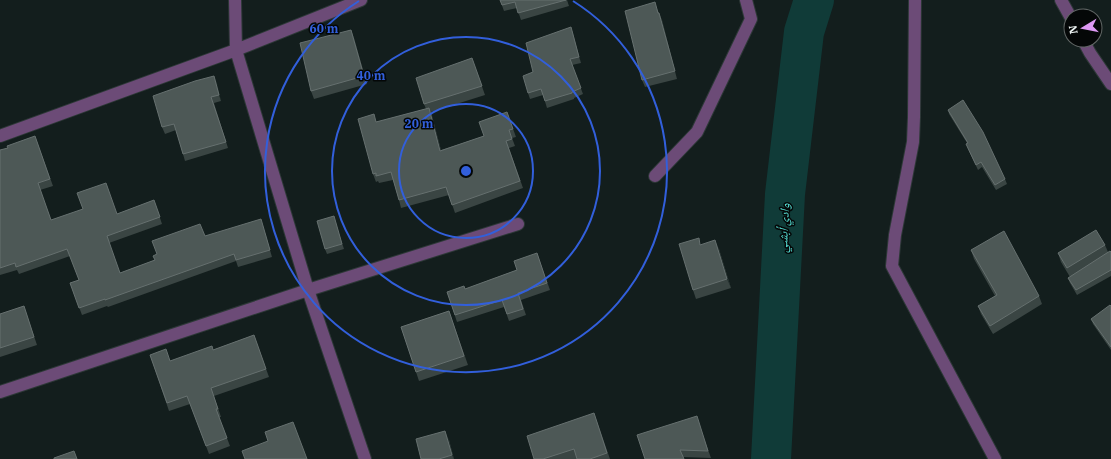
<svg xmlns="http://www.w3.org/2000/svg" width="1111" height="459" font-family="'IBM Plex Serif','Noto Naskh Arabic',serif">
	<rect width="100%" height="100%" fill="#131e1d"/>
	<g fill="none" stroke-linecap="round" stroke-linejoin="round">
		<path stroke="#103b38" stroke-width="40" d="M771 459 785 194 804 32 814 0"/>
		<g stroke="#2d3837" stroke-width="14">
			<path id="street" d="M235 0 236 50 308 290 365 459
				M915 0 914 117 913 142 895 235 892 266 995 459
				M1061 0 1071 18
				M1083 40 1090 53 1111 84
				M0 136 236 50 361 0
				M655 176 697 132 751 19 746 0
				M0 392 308 290 518 224"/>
		</g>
		<use href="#street" stroke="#6c4b77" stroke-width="12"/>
	</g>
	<path fill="#3a4543" d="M500 0H567L569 6 521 20 517 8 504 11Z
		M657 9 662 20 677 79 645 87 642 80Z
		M571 27 581 63 572 65 583 94 574 98V99L547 108 543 95 530 99 528 93Z
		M351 30 354 38 367 84 314 99 311 91Z
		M472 58 485 95 431 112 441 150 484 136 507 112 516 137 512 138 515 146 509 148 523 188 455 213 449 195 401 208 399 200 393 180 379 183 378 181 376 182 373 174 377 122 426 109 424 104Z
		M214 76 221 101 214 103 228 148 185 161 176 130 165 134 162 127Z
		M948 110 1005 179 1007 184 996 190 982 167 978 170 968 149 966 144 967 143 949 114Z
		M35 136 53 186 40 190 51 220 117 214 154 200 162 224 109 243 120 273 155 260 205 236 263 226 272 257 238 267 236 261 108 307 107 306 82 315 70 283 79 280 70 256 19 274 17 270 0 275V150L8 148Z
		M335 221 344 249 327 254 325 249Z
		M701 244 719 249 731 288 696 299 693 290Z
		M1105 245 1108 252H1111V276L1077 295 1070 283 1068 278 1070 277 1061 262 1058 253Z
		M971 250 1039 296 1042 304 993 334 981 314 978 306 995 296 974 259Z
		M537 253 550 290 521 300 526 315 509 321 504 307 457 322 447 292 465 289 517 270Z
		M24 306 37 345 0 357V314Z
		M1111 306V350L1093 324 1091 319Z
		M449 311 468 365 419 381 401 327Z
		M254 335 269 377 214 396 221 417H219L230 446 209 454 190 404 169 411 150 355 170 361 213 350Z
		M594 413 610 459H534Z
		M699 424 711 458 683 457 645 459Z
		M449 440 454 459H421Z"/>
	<path fill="#222e2c" d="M659 13 662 20 677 79 675 71Z
		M571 27 573 33 581 63 579 57Z
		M351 30 354 38 367 84 364 76Z
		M214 76 217 83 221 101 219 95Z
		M429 108 432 116 443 158 440 151Z
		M715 240 719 249 731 288 727 279Z
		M445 431 449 440 454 459 452 455Z"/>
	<path fill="#4d5856" stroke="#66706f" d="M500 0H566L518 13 515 2 502 5Z
		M655 2 658 13H659L675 71 642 80 625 11Z
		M571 27 579 57 570 59 581 88 572 92V93L545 101 541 89 528 93 523 76 533 72 526 43Z
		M351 30 364 76 311 91 300 43Z
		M472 58 482 86 424 104 416 78Z
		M214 76 219 95 211 97 226 142 183 154 174 124 162 127 153 96 195 81Z
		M963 100 983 132 1005 179 995 185 981 162 976 165 966 144 968 143 948 110Z
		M429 108 440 151 484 136 479 122 507 112 513 129 509 130 512 139 506 141 520 181 452 205 446 187 399 200 391 172 376 176V173L373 174 358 119 374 114 376 122Z
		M35 136 50 179 38 183 51 220 83 209 77 193 106 183 117 214 154 200 160 217 107 236 120 273 155 260 153 256 157 254 152 241 200 224 205 236 261 219 270 250 236 260 234 254 105 300V299L79 308 70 283 79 280 67 249 16 267 15 263 0 268V150L8 148 7 146Z
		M334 216 342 244 325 249 317 221Z
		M1096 230 1105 245 1067 268 1058 253Z
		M1004 231 1039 296 990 326 978 306 997 295 971 250Z
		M699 238 700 245 715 240 727 279 693 290 679 244Z
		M1110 251 1111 252V270L1076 290 1068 278Z
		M537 253 547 283 518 293 523 309 507 314 502 300 455 315 447 292 464 286 465 289 517 270 514 261Z
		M1110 305 1111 306V347L1091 319Z
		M24 306 34 337 0 348V314Z
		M449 311 464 356 416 372 401 327Z
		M254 335 266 369 211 388 218 409H216L227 438 206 446 187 396 167 403 150 355 166 349 170 361 212 346 213 350Z
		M594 413 607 453 590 459H577L574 449 543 459H534L527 436Z
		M697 416 708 451 680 450 684 459H645L637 435Z
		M293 422 307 459H245L242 451 268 441 265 432Z
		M445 431 452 455 439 459H421L416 439Z
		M74 451 77 459H54V458Z"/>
	<g fill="none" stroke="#325fdb" stroke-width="2">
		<circle cx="466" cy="171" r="67"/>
		<circle cx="466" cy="171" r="134"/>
		<path d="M573 1A201 201 0 1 1 359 1"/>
	</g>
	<g text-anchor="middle" stroke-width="3" stroke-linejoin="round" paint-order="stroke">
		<g font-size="13" font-style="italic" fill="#54dcd2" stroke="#040707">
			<text transform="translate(783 228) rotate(-87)" y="5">وادي أبشي</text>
		</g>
	</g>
	<circle cx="466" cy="171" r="6" fill="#325fdb" stroke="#040707" stroke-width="2"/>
	<g font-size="12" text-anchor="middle" font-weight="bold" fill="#325fdb" stroke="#040707" stroke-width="3" stroke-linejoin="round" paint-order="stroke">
		<text x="324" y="33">60 m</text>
		<text x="371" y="80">40 m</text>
		<text x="419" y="128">20 m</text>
	</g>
	<g transform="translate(1083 28) rotate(260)"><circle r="19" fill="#040707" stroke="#616665"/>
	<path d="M0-3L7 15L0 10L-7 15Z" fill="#dd99f3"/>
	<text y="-6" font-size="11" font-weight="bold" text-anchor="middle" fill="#edf4f3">N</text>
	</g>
</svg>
